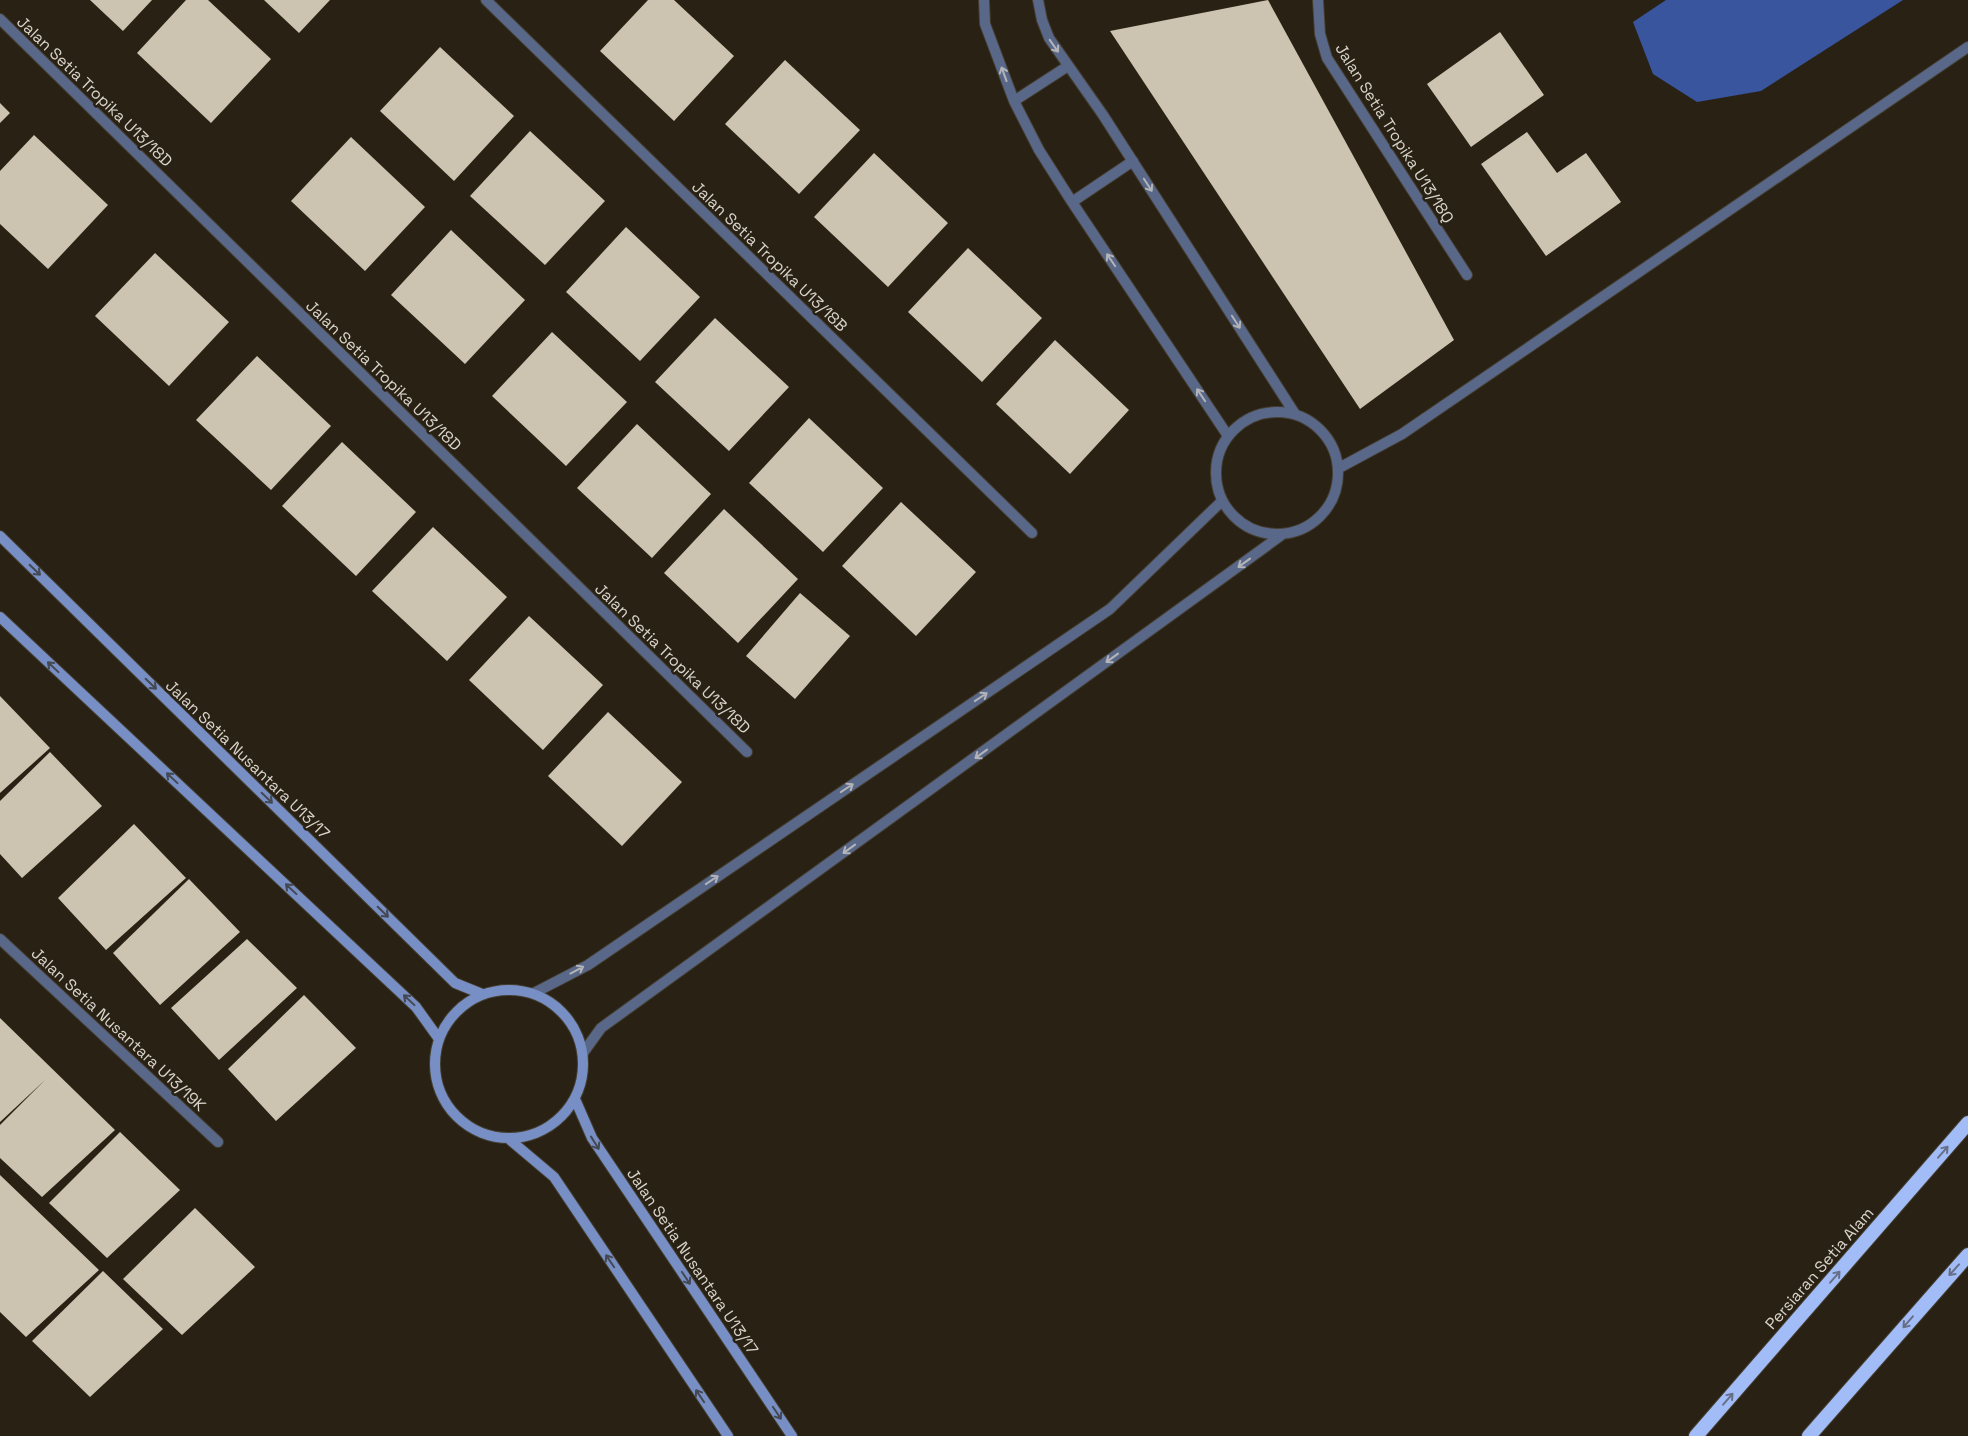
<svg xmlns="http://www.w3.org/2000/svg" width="1968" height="1436" font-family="'Space Grotesk',sans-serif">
	<rect width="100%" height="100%" fill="#292214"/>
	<path fill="#38559e" d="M1666 0H1903L1761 91 1697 102 1653 74 1633 22Z"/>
	<path fill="#ccc3b1" d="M90 0H152L123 31Z
		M186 0H208L271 59 211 123 137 53Z
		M264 0H330L299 33Z
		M648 0H674L734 56 674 121 600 51Z
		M1268 0 1454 340 1360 409 1110 31Z
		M1500 32 1544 95 1471 147 1427 84Z
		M440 47 514 116 454 181 380 111Z
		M785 60 860 130 799 194 725 124Z
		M0 103 10 113 0 123Z
		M530 131 605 201 545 265 470 196Z
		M1527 132 1557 173 1586 153 1621 202 1546 256 1481 164Z
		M34 135 108 205 48 269 0 224V171Z
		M351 137 425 207 365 271 291 201Z
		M874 153 948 223 888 287 814 217Z
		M626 227 700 297 640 361 566 292Z
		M451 230 525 300 465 364 391 295Z
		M968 248 1042 318 982 382 908 312Z
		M155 253 229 322 169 386 95 316Z
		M715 318 789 387 729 451 655 382Z
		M552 332 627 402 566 466 492 396Z
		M1055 340 1129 410 1070 474 996 404Z
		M257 356 331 426 271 490 196 420Z
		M809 418 883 488 823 552 749 483Z
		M637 424 711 494 652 558 577 488Z
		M342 442 416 512 356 576 282 506Z
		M901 502 976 572 916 636 842 566Z
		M724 509 798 579 738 643 664 573Z
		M433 527 507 597 447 661 372 591Z
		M800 593 850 636 795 699 746 656Z
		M529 616 603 685 543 750 469 680Z
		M0 696 50 748 0 793Z
		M608 712 682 782 622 846 548 776Z
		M50 752 102 806 22 878 0 854V801Z
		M134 824 186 878 106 950 58 898Z
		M189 879 240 932 160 1005 113 953Z
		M247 939 297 988 219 1060 171 1008Z
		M304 995 356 1048 276 1121 228 1069Z
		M0 1018 115 1130 42 1197 0 1158V1125L45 1080 0 1122Z
		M120 1132 180 1190 107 1258 49 1203Z
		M0 1175 99 1270 26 1337 0 1312Z
		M195 1208 255 1267 182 1335 123 1279Z
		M103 1271 163 1329 90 1397 32 1341Z"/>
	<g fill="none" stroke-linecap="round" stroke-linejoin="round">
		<g stroke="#453e31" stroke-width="12">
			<path id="minor" d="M486 0 1032 533
				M984 0 985 24 1014 101 1039 150 1072 202 1228 436
				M1038 0 1042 20 1049 38 1103 115 1295 414
				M1318 0 1320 34 1327 58 1467 275
				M0 19 747 752
				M1014 101 1068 66
				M1072 202 1133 161
				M0 939 218 1142"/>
		</g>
		<g stroke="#453e31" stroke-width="12">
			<path id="tertiary" d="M1216 473a61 61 0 1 1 122 0a61 61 0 1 1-122 0Z
				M1339 468 1402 434 1968 47
				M534 993 588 965 1110 609 1222 501
				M583 1053 601 1028 1283 534"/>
		</g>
		<g stroke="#453e31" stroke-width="12">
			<path id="secondary" d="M0 536 455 983 482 994
				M0 617 416 1007 439 1039
				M435 1064a74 74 0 1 1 148 0a74 74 0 1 1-148 0Z
				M575 1099 592 1138 792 1436
				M509 1139 554 1177 728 1436"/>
		</g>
		<g stroke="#453e31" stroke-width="16">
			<path id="trunk" d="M1696 1436 1968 1123
				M1809 1436 1968 1255"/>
		</g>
		<use href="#minor" stroke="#596889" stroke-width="10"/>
		<use href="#tertiary" stroke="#596889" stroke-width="10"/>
		<use href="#secondary" stroke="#778fc4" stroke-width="10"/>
		<use href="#trunk" stroke="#a2bcf7" stroke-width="14"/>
	</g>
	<defs><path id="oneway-shaft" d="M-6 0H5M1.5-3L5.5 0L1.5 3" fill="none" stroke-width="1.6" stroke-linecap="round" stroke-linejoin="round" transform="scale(1.25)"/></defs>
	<g stroke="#b3b4b7">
		<use href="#oneway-shaft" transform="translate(1054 46) rotate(55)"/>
		<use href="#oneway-shaft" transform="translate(1004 74) rotate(-110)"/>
		<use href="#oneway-shaft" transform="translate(1148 185) rotate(57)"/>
		<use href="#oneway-shaft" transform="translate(1111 260) rotate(-124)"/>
		<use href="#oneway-shaft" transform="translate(1236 322) rotate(57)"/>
		<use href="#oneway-shaft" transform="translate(1201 395) rotate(-124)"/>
		<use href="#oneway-shaft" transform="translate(1244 563) rotate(144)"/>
		<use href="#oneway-shaft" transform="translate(1112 658) rotate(144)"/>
		<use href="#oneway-shaft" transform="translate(981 697) rotate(-34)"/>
		<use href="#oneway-shaft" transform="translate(981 754) rotate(144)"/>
		<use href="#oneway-shaft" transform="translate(847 788) rotate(-34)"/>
		<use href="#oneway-shaft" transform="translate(849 849) rotate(144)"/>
		<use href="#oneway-shaft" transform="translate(712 880) rotate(-34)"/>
		<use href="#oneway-shaft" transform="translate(577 970) rotate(-28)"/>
	</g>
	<g stroke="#444852">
		<use href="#oneway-shaft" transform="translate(35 570) rotate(44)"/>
		<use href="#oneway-shaft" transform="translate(53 667) rotate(-137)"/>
		<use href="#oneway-shaft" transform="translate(151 684) rotate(44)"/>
		<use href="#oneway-shaft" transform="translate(172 778) rotate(-137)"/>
		<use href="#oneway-shaft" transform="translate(267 798) rotate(44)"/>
		<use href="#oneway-shaft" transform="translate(291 889) rotate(-137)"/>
		<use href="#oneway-shaft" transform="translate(383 912) rotate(44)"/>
		<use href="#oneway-shaft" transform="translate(409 1000) rotate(-137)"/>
		<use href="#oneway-shaft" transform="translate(595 1143) rotate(58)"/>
		<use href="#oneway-shaft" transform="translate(610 1261) rotate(-124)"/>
		<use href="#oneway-shaft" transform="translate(686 1278) rotate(56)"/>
		<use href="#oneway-shaft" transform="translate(700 1396) rotate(-124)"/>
		<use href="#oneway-shaft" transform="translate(777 1413) rotate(56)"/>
	</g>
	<g stroke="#666f86">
		<use href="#oneway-shaft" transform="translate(1943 1152) rotate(-49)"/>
		<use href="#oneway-shaft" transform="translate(1954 1270) rotate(132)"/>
		<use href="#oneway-shaft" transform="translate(1835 1277) rotate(-49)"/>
		<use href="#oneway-shaft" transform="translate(1908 1322) rotate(131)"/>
		<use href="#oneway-shaft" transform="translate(1728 1399) rotate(-49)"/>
	</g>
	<g text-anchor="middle" stroke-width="5" stroke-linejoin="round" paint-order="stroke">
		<g font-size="16" fill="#d9d4cb" stroke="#292214">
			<text transform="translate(95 91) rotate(44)" y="6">Jalan Setia Tropika U13/18D</text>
			<text transform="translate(1395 133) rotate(58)" y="6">Jalan Setia Tropika U13/18Q</text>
			<text transform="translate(770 256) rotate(44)" y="6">Jalan Setia Tropika U13/18B</text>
			<text transform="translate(384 375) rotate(44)" y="6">Jalan Setia Tropika U13/18D</text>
			<text transform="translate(673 658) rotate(44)" y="6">Jalan Setia Tropika U13/18D</text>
			<text transform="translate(248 759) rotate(44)" y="6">Jalan Setia Nusantara U13/17</text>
			<text transform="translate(119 1029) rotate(43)" y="6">Jalan Setia Nusantara U13/19K</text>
			<text transform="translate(693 1261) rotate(56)" y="6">Jalan Setia Nusantara U13/17</text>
			<text transform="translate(1819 1268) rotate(-49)" y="6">Persiaran Setia Alam</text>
		</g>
	</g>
</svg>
